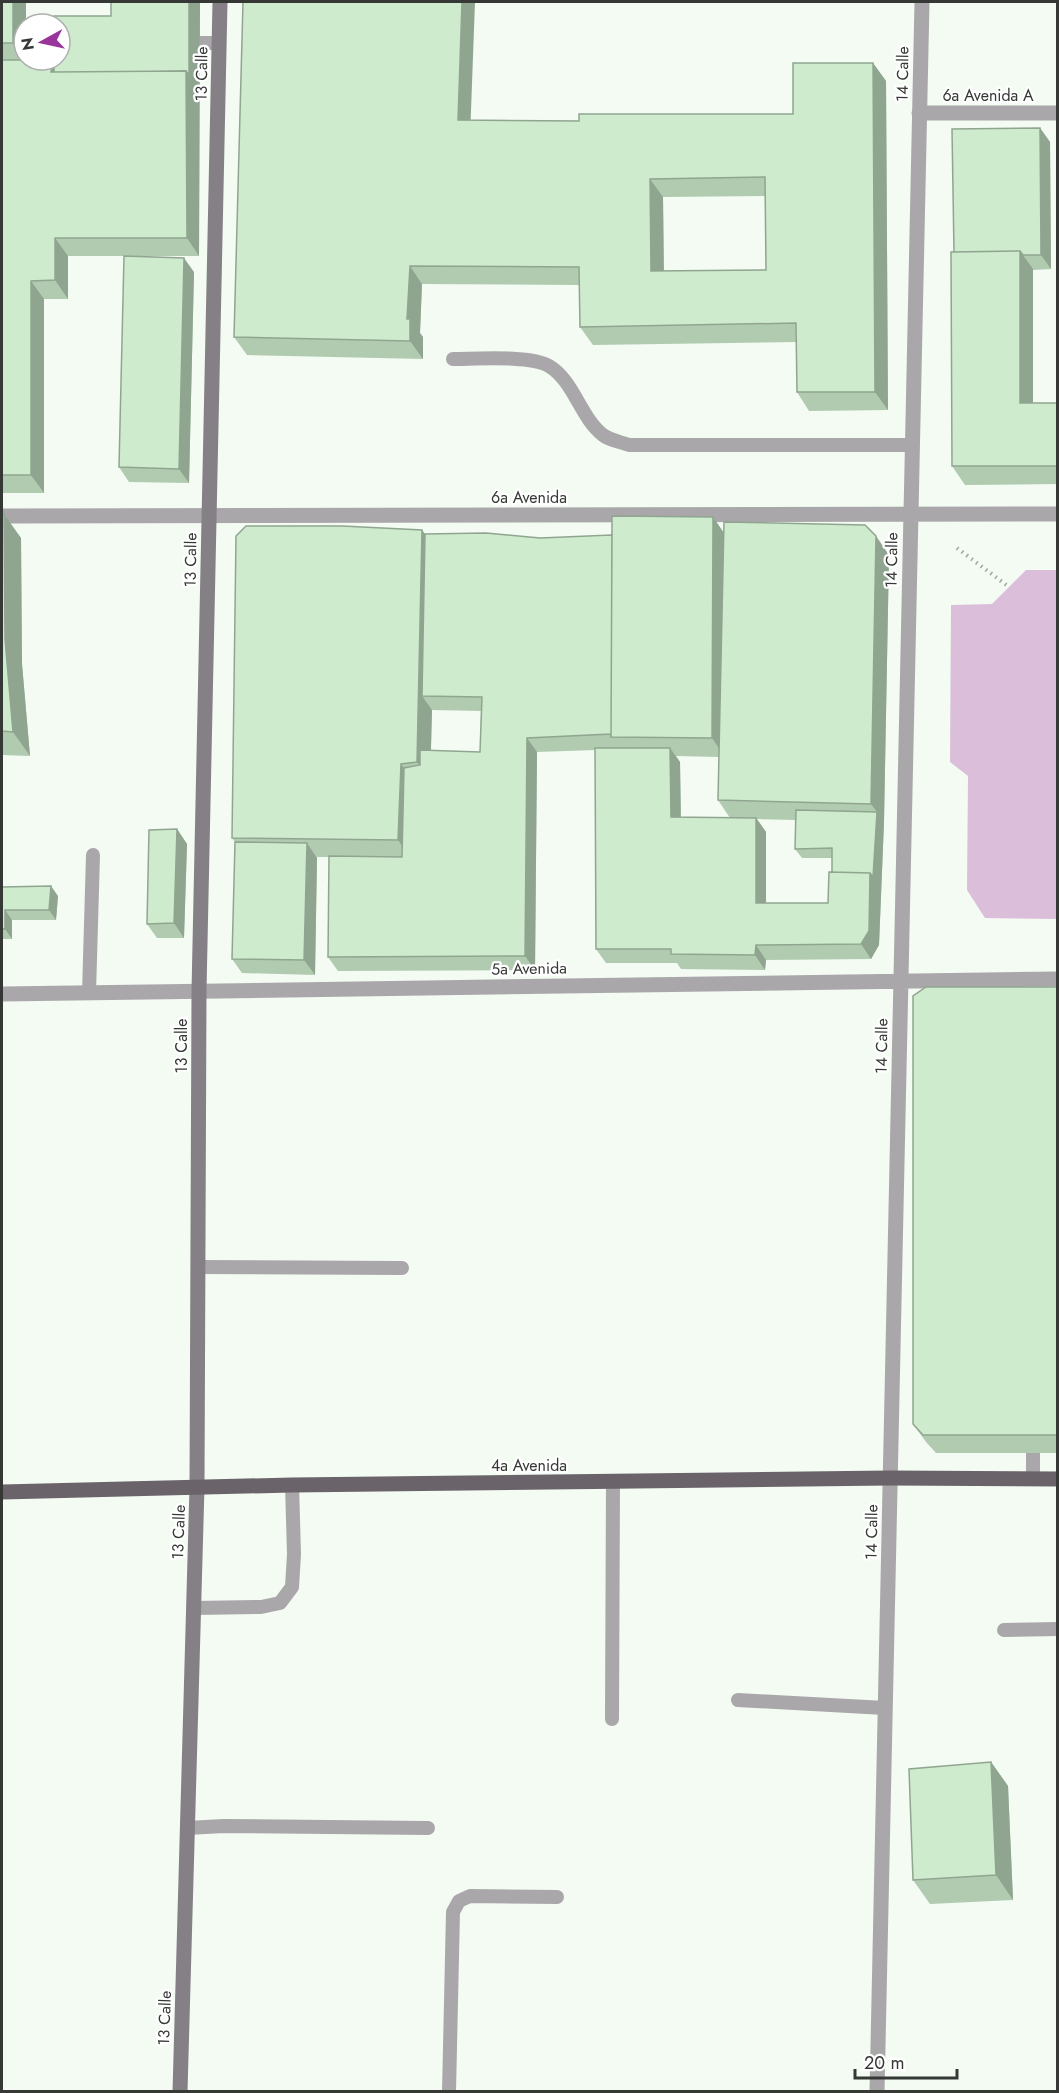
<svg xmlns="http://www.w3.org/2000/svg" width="1059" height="2093" font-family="Jost,sans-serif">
	<rect width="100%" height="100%" fill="#f3fbf3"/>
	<path fill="#dbbeda" d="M1026 570H1057V919L985 918 967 890 968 776 950 762 951 605 992 604Z"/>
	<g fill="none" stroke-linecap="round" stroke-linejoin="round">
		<path stroke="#9fa59f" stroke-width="4" stroke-dasharray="1.5 4.5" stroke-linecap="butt" d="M957 548 1009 587"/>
		<path stroke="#aaa7aa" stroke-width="14" d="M200 43H219
			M453 359C475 359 531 355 549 366 574 381 580 417 603 435 609 440 621 442 629 445H912
			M89 993 93 855
			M198 1267 402 1268
			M1033 1479V1436
			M194 1608 261 1607 280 1603 292 1587 294 1554 292 1485
			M1004 1630 1058 1629
			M738 1700 885 1708
			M612 1719 613 1482
			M187 1828 224 1826 428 1828
			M449 2092 453 1912 459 1901 470 1896 557 1897"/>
		<path stroke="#aaa7aa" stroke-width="15" d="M919 113H1058
			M2 516 1058 514
			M2 994 1058 979
			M877 2092 922 2"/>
		<path stroke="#858085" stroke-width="15" d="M180 2092 197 1487 199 991 220 2"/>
		<path stroke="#6a646a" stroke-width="15" d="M2 1492 292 1485 890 1478 1058 1479"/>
	</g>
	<path fill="#b1cbb0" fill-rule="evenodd" d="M2 2H26V24H24V60H52L54 64 111 16 200 2 199 256H68V299H44V493H2Z
		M873 63 886 81 888 410 809 411 797 392 796 342 593 345 580 327V285L422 284 420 333 423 337V359L247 355 234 337 471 120 579 121 793 114ZM765 196 766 270 664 271 663 197Z
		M1040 128 1050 142 1051 269 1033 270V403H1058V484L965 485 952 466 954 252Z
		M194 272 189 483 129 482 119 467Z
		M2 514 21 538 22 664 30 756 2 755Z
		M713 517 723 532 889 555 884 822 879 945 871 959 766 960 765 970 681 969 677 963H606L596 949 595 750 537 752 535 970 338 971 328 957 329 857H317L315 975 242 973 232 959 235 842 232 838 422 530 425 534 540 538 612 535ZM432 710 481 711 480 752 431 751ZM676 756 719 757 718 800 730 818 681 817 680 762ZM757 819 796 820 795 849 802 858H832V872L828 903H766V832Z
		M177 829 187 844 184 938H157L147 924Z
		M2 887 58 896 56 920H12V939H2Z
		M1058 987V1453H936L926 1442 913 1424Z
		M991 1762 1008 1786 1013 1900 930 1904 913 1880Z"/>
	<path fill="#90a590" d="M13 2H26V24H24V59L13 43Z
		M189 2H200L199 256 187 238 186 71Z
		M462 2H475L470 138 458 120Z
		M52 60 62 75 51 72Z
		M873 63 886 81 888 410 875 392Z
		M1040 128 1050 142 1051 269 1041 255Z
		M650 179 663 197 664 289 651 271Z
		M55 238 68 256V299L55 280Z
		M1020 251 1033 269V421L1020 403Z
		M184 258 194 272 189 483 179 469Z
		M410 266 422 284 420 333 423 337V359L410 341 407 319Z
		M31 281 44 299V493L31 475Z
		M4 514 21 538 22 664 30 756 13 732 5 639Z
		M713 517 726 536 725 757 712 738Z
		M422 530 435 548 422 696 432 710 430 780 417 762Z
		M876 536 889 555 884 822 879 945 871 959 861 944 870 873 877 812 871 804Z
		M527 738 537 752 535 970 525 956Z
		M670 748 680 762 681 832 671 817Z
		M401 764 414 782 411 858 398 840Z
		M756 818 766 832V918L756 903Z
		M177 829 187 844 184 938 174 923Z
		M307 843 317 858 315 975 304 960Z
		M51 886 58 896 56 920 49 910Z
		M5 910 12 920V939L5 929Z
		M756 945 766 960 765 970 755 955Z
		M991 1762 1008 1786 1013 1900 996 1875Z"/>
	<path fill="#ceeccd" stroke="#90a590" stroke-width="1.5" fill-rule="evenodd" d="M2 2H13V43H2Z
		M111 2H189V75L186 71 54 72V60H60V24H54V16H111Z
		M243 2H462L458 120 579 121V114H793V63H873L875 392H797L796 323 580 327 579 267 410 266 407 319H410V341L234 337ZM765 177 766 270 651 271 650 179Z
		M2 60H52L51 72 186 71 187 238H55V280L31 281V475H2Z
		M1040 128 1041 255H1023L1020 251 954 252 952 129Z
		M1020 251V403H1058V466H952L951 252Z
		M124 256 184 258 179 469 119 467Z
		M2 514H4L5 639 13 732 2 731Z
		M612 516 713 517 712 738 611 737Z
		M724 522 865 525 876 536 871 804 718 800Z
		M246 526H342L422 530 417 762 401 764 398 840 232 838 236 536Z
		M486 533 540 538 612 535 611 734 527 738 525 956 328 957 329 856 402 857 404 768 420 765V750L480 752 482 697 422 696 425 534Z
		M595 748H670L671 817 756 818V903H828L829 872 870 873 869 931 861 944 756 945 755 955 671 954V949H596Z
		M796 810 877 812 873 877 870 873 832 872V848L795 849Z
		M177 829 174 923 147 924 149 830Z
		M235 842 307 843 304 960 232 959Z
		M51 886 49 910H5V929H2V887Z
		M926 987H1058V1435H923L913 1424V996Z
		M991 1762 996 1875 913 1880 909 1769Z"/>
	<g text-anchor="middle" stroke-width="4.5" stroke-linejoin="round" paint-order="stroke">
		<g font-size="16" fill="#353835" stroke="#fff">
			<text transform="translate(201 74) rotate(-89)" y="6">13 Calle</text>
			<text transform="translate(902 74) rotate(-89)" y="6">14 Calle</text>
			<text x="988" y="101">6a Avenida A</text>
			<text x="529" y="503">6a Avenida</text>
			<text transform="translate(190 560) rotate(-89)" y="6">13 Calle</text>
			<text transform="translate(891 560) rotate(-89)" y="6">14 Calle</text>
			<text transform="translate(529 968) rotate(-1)" y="6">5a Avenida</text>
			<text transform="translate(181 1046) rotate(-90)" y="6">13 Calle</text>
			<text transform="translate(881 1046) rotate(-89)" y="6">14 Calle</text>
			<text x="529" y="1471">4a Avenida</text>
			<text transform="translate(178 1532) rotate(-88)" y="6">13 Calle</text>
			<text transform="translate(871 1532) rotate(-89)" y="6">14 Calle</text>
			<text transform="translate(164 2018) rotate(-88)" y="6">13 Calle</text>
		</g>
	</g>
	<rect width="1059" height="2093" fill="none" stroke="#353835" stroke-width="6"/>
	<g transform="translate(42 42) rotate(262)"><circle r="28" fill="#ffffff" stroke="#aeafae" stroke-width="1.5"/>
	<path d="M0-4.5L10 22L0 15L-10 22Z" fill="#98349a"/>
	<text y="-9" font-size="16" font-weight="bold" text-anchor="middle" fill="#353835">N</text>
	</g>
	<path d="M855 2069v9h102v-9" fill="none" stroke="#353835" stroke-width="3"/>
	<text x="864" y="2069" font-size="18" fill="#353835" stroke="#ffffff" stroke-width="4.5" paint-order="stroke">20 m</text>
</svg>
